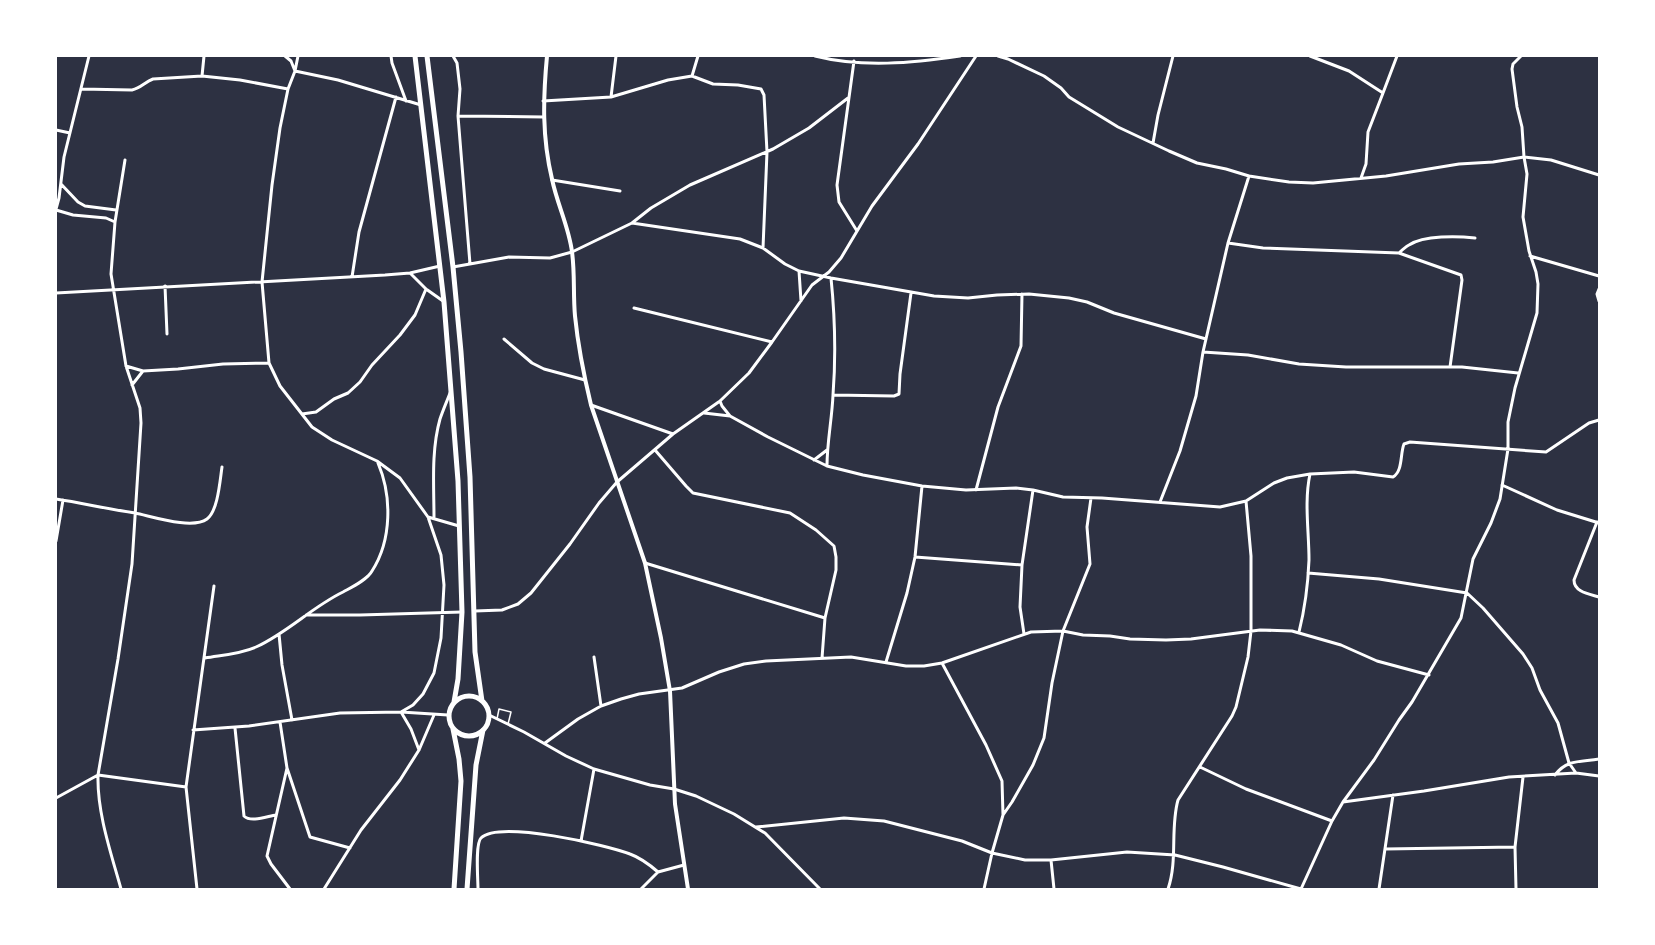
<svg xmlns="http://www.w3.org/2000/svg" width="1655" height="945" font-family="Mulish,sans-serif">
	<rect width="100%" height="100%" fill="#2d3142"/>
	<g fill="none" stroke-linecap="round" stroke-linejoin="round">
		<path stroke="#fff" stroke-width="1.5" d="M497 719 499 709 511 712 508 724"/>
		<path stroke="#fff" stroke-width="3" d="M285 56 291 61 295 71 338 80 421 105
			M298 56 295 71 288 89 280 128 272 185 262 282 269 363 280 386 312 427 332 440 377 461 400 478 428 517 441 555 444 585 441 638 434 673 423 694 413 705 401 712 411 729 419 750
			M391 56 392 63 406 101
			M453 56 457 63 460 89 458 116 470 264
			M815 56C862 68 913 63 960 56
			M998 56 1008 59 1044 76 1061 88 1069 97 1087 108 1118 127 1169 151 1197 163 1226 169 1249 176 1289 182 1313 183 1386 176 1459 164 1493 162 1524 157 1551 160 1599 175
			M1310 56 1349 71 1383 93 1368 132 1366 164 1361 178
			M854 61 837 185 839 202 857 231
			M202 76 204 56
			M692 76 698 56
			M81 89 132 90C141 88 145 82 153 79L202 76 240 80 288 89
			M1383 93 1397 56
			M611 97 616 56
			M543 101 611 97 668 80 692 76 713 84 738 85 761 89 764 95 767 152 763 248
			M458 116 544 117
			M56 130 70 133
			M1153 143 1158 115 1173 56
			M552 180 620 191
			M61 184 78 202 85 206 116 210
			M56 209 59 198 64 157 89 56
			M56 210 73 215 106 218 115 222
			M632 223 740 239 763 248 785 264 799 271 831 278 934 296 968 298 997 295 1029 294 1069 298 1087 302 1114 313 1206 339
			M1228 243 1263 248 1399 253 1461 275 1462 280 1450 367
			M1399 253C1402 250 1405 247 1409 245 1424 235 1458 236 1475 238
			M1530 256 1599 276
			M453 267 509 257 550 258 572 252 632 223 651 208 690 185 773 149 809 128 848 98
			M799 271 801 301
			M410 273 426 289 443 301
			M352 277 359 232 396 97
			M165 286 167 334
			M1599 289 1597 294 1599 301
			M56 293 385 275 410 273 440 266
			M634 308 772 342
			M504 339 532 363 544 369 585 380
			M1203 352 1248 355 1299 364 1346 367H1462L1518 373
			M126 366 143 371 178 369 223 364 269 363
			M132 385 143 371
			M833 395 894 396 899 394 900 374 911 293
			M720 401 722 406 730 416
			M591 405 673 434
			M704 413 730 416 768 437 827 466 863 475 922 486 966 490 1016 488 1033 490 1063 497 1102 498 1220 507 1246 501 1274 483 1287 478 1310 474 1354 472 1393 477C1403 471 1400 454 1404 444L1410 442 1546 452 1589 423 1599 420
			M302 414 316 412 334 399 348 393 360 382 372 365 400 335 415 315 426 289
			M655 450 686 486 693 493 790 513 816 530 834 546 836 557V570L825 618 822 658
			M814 460 827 450
			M827 466C827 442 832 419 833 395 836 356 835 317 831 278
			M1502 485 1557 510 1599 523
			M976 490 998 407 1021 346 1022 294
			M56 499C82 503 108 509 135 513 151 516 192 530 207 519 218 511 220 480 222 467
			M1160 502 1180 451 1196 396 1203 352 1228 243 1249 176
			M428 517 459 526
			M434 518C434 486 431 451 440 419 443 410 447 401 450 393
			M1597 522 1574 580C1574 592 1589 594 1599 597
			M56 541 63 500
			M915 557 1022 565
			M645 563 825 618
			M1308 573 1379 579 1467 593 1483 608 1523 654 1532 668 1540 690 1558 723 1569 763 1576 773
			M475 611 502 610 518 604 531 593 570 544 599 503 617 482 673 434 720 401 749 373 772 342 812 285 829 272 841 258 872 206 918 144 976 56
			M306 615H360L462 612
			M1299 632C1305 608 1308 585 1309 560 1309 531 1304 502 1310 474
			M279 634 282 665 292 720
			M1024 634 1020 607 1022 565 1033 490
			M594 657 601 706
			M205 658C222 655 240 654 256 647 287 633 312 607 343 592 352 587 367 580 372 571 392 540 392 496 378 463
			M886 662 907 593 915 557 922 486
			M942 663 986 745 1002 781 1003 815
			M489 715 524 732 566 756 594 769 650 785 674 789 696 796 734 814 765 833 820 889
			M280 722 287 768 267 856 271 864 290 889
			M235 728 244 816C251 823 268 816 276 815
			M193 730 249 726 340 713 401 712 448 715
			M545 743 578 719 601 706 621 699 639 694 682 688 719 672 744 664 766 661 851 657 906 666H924L942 663 1031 632 1063 631 1083 635 1110 636 1130 639 1166 640 1191 639 1260 630 1292 631 1341 645 1377 661 1429 675
			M1200 767 1246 789 1332 821
			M287 768 310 837 350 848
			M1555 775C1567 759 1581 762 1599 759
			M56 798 98 775 186 787
			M1343 802 1424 791 1509 777 1576 773 1599 776
			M756 827 844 818 884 821 962 841 992 853 1025 860H1051L1127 852 1175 855 1223 867 1301 889
			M581 841 594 769
			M1385 849 1515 847
			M1051 860 1054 889
			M121 889C111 853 97 813 98 775L118 659 132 564 141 423 140 408 126 366 111 274 115 222 125 160
			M197 889 186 787 214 586
			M324 889 361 830 400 780 419 750 434 715
			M478 889C478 879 475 844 481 838 499 820 607 845 630 854 641 858 650 865 658 872
			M641 889 658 872 684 865
			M984 889 992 853 1003 815 1012 802 1033 765 1044 738 1052 683 1063 631 1090 564 1087 527 1091 498
			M1168 889C1178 860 1170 828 1178 800L1232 716 1236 707 1248 657 1251 631V556L1246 501
			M1301 889 1332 821 1343 802 1374 760 1399 720 1412 702 1461 618 1473 559 1491 523 1500 499 1508 449V422L1515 388 1537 313 1538 284 1536 272 1529 251 1523 217 1527 174 1524 157 1522 127 1517 107 1512 69 1513 64 1521 56
			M1379 889 1393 795
			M1516 889 1515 847 1523 777"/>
		<path stroke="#fff" stroke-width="4" d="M547 56C543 99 542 137 552 179 557 204 569 227 572 252 575 273 573 295 575 316 578 346 584 376 591 405L645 563 661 638 670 691 675 804 688 889"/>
		<path stroke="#fff" stroke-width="5" d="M415 56 444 302 458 481 462 612 458 679 454 702
			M427 56 453 267 461 352 470 477 475 652 482 701
			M449 716a20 20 0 1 1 40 0a20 20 0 1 1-40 0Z
			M453 729 459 759 461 781 454 889
			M467 889 476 765 483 730"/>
	</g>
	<rect width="1655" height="945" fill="none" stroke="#ffffff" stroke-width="114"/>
</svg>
